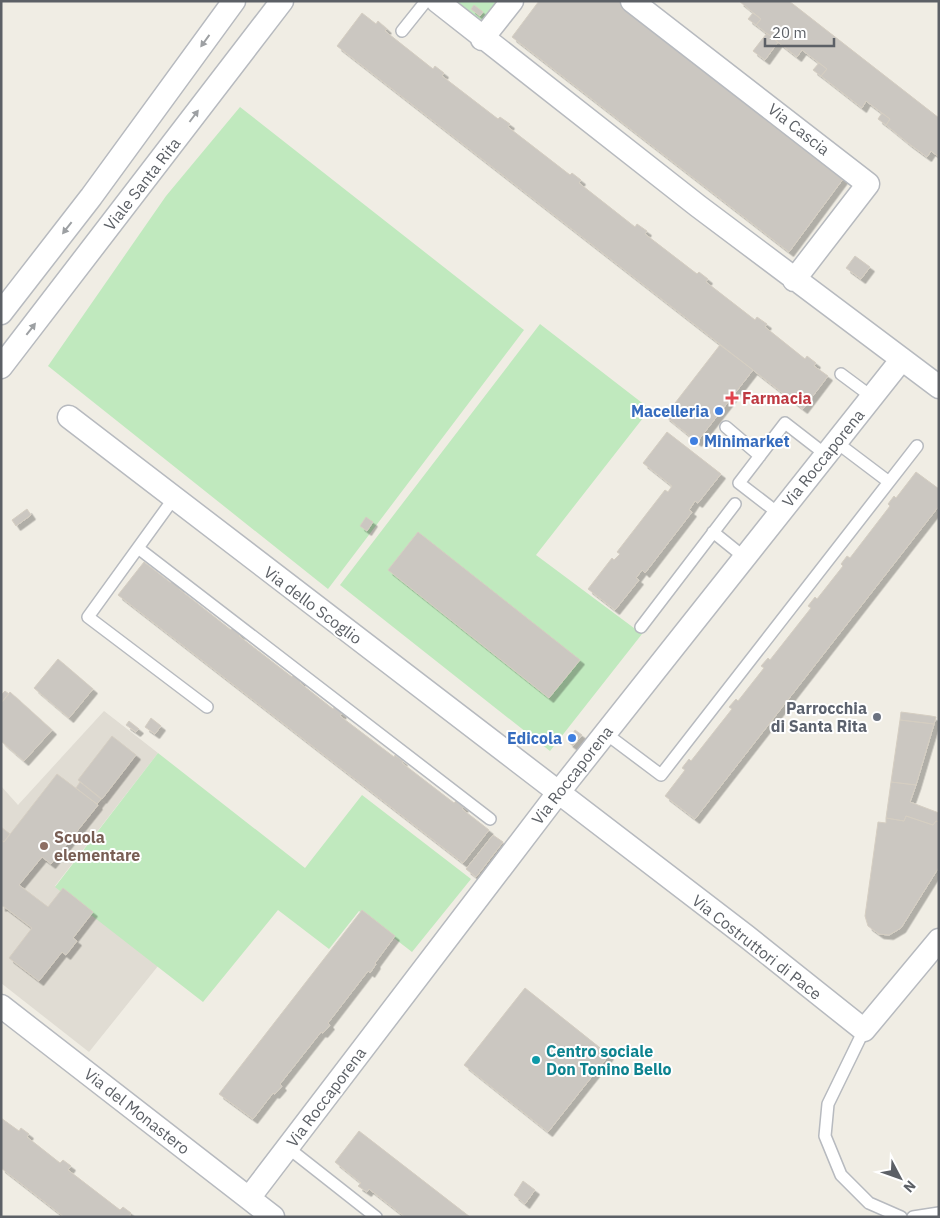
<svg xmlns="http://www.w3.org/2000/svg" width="940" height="1218" font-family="'IBM Plex Sans',sans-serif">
	<defs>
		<filter id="shadow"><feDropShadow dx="4.5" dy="4.5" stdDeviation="0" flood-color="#0004"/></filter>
	</defs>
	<rect width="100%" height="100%" fill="#f0ede4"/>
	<path fill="#e0dcd3" d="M104 711 158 753 55 886 158 966 89 1052 1 983V786L18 805Z"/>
	<path fill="#c0e9be" d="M437 1H508L482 39Z
		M240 107 524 330 328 589 48 366 166 196Z
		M540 324 650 409 536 555 642 634 550 751 340 585Z
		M158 753 305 868 362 795 471 879 412 952 359 911 329 949 278 910 203 1002 55 887Z"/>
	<path fill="#cbc7c1" stroke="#d5cec2" filter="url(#shadow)" d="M539 1H620L846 175 789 252 512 37Z
		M739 1H789L939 118V157L931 151 927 157 908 143 886 125 890 119 866 101 862 108 821 76 827 69 802 50 797 57 756 25 761 19Z
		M474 5 483 12 480 16 471 9Z
		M362 13 376 24 378 21 387 29 385 31 433 69 435 66 444 73 442 76 498 119 500 117 510 124 508 127 570 175 572 173 581 180 579 183 635 227 637 224 647 231 645 234 697 274 699 272 708 279 706 282 755 320 757 317 767 324 765 327 805 359 807 356 816 363 814 366 828 376 803 409 337 46Z
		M753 13 761 19 756 25 748 19Z
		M767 33 778 42 765 60 753 51Z
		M819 63 827 69 821 76 813 70Z
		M882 113 890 119 886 125 878 119Z
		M855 256 870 267 861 279 846 268Z
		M720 345 753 370 697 442 665 416Z
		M667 432 721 474 698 503 695 501 689 510 692 512 645 573 642 570 636 578 639 580 615 610 588 589 612 558 614 560 620 554 617 552 665 490 668 492 672 486 643 463Z
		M916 472 939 489V506L695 819 665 796 685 770 682 768 689 759 691 761 732 709 729 707 736 699 738 701 764 668 761 666 768 658 770 660 811 608 808 606 815 597 817 599 843 566 841 564 847 556 850 558 890 506 888 504 894 496 896 498Z
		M27 509 31 515 16 526 12 520Z
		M366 517 373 522 367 531 360 526Z
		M418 532 580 660 549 698 388 570Z
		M144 562 171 583 172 581 180 587 179 589 231 630 233 628 241 634 239 636 292 677 294 675 301 681 300 683 333 709 334 707 342 713 340 716 394 757 395 755 403 761 402 763 454 803 456 801 464 807 462 809 489 830 463 863 118 595Z
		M58 659 93 689 69 718 34 688Z
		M5 691 9 694 1 703V695Z
		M10 692 52 730 24 761 1 741V703Z
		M901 712 931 716 936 717 934 724 900 720Z
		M151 718 161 726 155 734 145 727Z
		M900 720 934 724 916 785 891 782Z
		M129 721 139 729 136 732 126 725Z
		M575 730 582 735 573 746 568 742Z
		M112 736 136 755 102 799 78 780Z
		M57 774 98 805 51 864 42 857 19 885 48 907 63 888 93 912 73 938 77 941 66 955 62 952 39 981 9 958 32 928 3 906 1 907V840L4 842Z
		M80 782 101 799 97 804 76 788Z
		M891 782 916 785 910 802 939 813V822L936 821 933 825 906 816 904 821 886 818Z
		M906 816 933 825 936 821 939 822V867L901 928 889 935 879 934 868 926 865 916 878 822 886 823V818L904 821Z
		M1 827 10 834 4 842 1 840Z
		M493 835 503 842 476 877 466 869Z
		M362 910 395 936 375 963 376 964 370 973 368 971 328 1023 330 1025 323 1033 321 1032 280 1084 282 1086 275 1094 273 1093 253 1119 219 1094Z
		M525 988 609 1055 548 1132 464 1065Z
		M1 1118 19 1131 21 1128 29 1134 27 1137 60 1163 63 1160 71 1166 68 1170 120 1210 123 1207 131 1213 129 1217H64L1 1168Z
		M359 1131 470 1217H405L369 1189 367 1192 358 1186 361 1183 335 1162Z
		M523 1181 535 1190 525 1204 514 1195Z"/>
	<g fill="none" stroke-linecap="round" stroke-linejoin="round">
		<g stroke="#b7babf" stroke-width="14">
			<path id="service" d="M402 31 426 1
				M841 374 872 397
				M726 427 760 456
				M836 442 889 482
				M174 498 88 617 207 707
				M778 513 739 483 785 423 825 454
				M713 532 744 557
				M138 548 490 819
				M641 627 735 504
				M605 733 661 775 917 446
				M864 1030 828 1104 825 1136 841 1175 869 1203 901 1217
				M287 1147 376 1217
				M913 1217 939 1213"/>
		</g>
		<g stroke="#b7babf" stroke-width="25">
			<path id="minor" d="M437 1 698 206 939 387
				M632 1 868 184 794 280
				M482 39 512 1
				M1 313 91 197 234 1
				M1 367 282 1
				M69 417 746 936 864 1030 939 940
				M1 1006 273 1217
				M249 1198 558 793 902 359"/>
		</g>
		<use href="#service" stroke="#fff" stroke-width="11"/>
		<use href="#minor" stroke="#fff" stroke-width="22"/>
	</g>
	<defs><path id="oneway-solid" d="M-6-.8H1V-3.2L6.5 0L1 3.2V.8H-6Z" transform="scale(1.25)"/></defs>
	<g fill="#9da0a3">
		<use href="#oneway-solid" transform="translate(205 41) rotate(126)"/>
		<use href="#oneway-solid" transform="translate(194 116) rotate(-53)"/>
		<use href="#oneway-solid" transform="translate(67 228) rotate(128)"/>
		<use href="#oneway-solid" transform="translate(31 329) rotate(-52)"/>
	</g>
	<path fill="#e0444e" stroke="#fff" stroke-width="2" d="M729.5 390.5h5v5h5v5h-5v5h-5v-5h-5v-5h5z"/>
	<g fill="#3f7fe0" stroke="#fff" stroke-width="2">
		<circle cx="719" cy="411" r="5"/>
		<circle cx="694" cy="441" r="5"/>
		<circle cx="572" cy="738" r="5"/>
	</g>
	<circle fill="#6b7280" stroke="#fff" stroke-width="2" cx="877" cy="717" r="5"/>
	<circle fill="#8d6e63" stroke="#fff" stroke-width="2" cx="44" cy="846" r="5"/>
	<circle fill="#0f9aa8" stroke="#fff" stroke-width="2" cx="536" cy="1060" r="5"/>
	<g text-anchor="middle" stroke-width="4" stroke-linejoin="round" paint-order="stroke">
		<g font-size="16" fill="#5c6066" stroke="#fff">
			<text transform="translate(799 129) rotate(38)" y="6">Via Cascia</text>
			<text transform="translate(142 184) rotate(-52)" y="6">Viale Santa Rita</text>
			<text transform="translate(823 458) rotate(-51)" y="6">Via Roccaporena</text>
			<text transform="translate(313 605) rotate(37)" y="6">Via dello Scoglio</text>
			<text transform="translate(572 775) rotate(-52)" y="6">Via Roccaporena</text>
			<text transform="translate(757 947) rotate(38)" y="6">Via Costruttori di Pace</text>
			<text transform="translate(326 1097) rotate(-53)" y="6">Via Roccaporena</text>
			<text transform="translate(137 1111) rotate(38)" y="6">Via del Monastero</text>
		</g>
		<g font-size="16" font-weight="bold" fill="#be3a42" stroke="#fff" text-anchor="start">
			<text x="742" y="404">Farmacia</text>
		</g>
		<g font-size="16" font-weight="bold" fill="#366cbe" stroke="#fff" text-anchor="end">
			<text x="709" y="417">Macelleria</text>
			<text x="704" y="447" text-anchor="start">Minimarket</text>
			<text x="562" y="744">Edicola</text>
		</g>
		<g font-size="16" font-weight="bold" fill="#5b616d" stroke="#fff" text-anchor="end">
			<text x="867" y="714">Parrocchia<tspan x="867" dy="18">di Santa Rita</tspan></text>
		</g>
		<g font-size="16" font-weight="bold" fill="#785e54" stroke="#fff" text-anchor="start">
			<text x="54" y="843">Scuola<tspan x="54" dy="18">elementare</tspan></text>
		</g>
		<g font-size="16" font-weight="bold" fill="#0d838f" stroke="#fff" text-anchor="start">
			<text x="546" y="1057">Centro sociale<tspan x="546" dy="18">Don Tonino Bello</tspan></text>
		</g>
	</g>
	<rect width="940" height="1218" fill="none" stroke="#5c6066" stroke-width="5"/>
	<g transform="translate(900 1178) rotate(131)" stroke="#ffffff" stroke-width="4" paint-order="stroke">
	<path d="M0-4L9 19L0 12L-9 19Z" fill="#5c6066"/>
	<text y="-8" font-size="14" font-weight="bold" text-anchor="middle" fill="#5c6066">N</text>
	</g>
	<path d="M765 38v8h69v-8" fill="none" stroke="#5c6066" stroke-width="2.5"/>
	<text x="772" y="38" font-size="15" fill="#5c6066" stroke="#ffffff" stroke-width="4" paint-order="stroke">20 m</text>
</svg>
